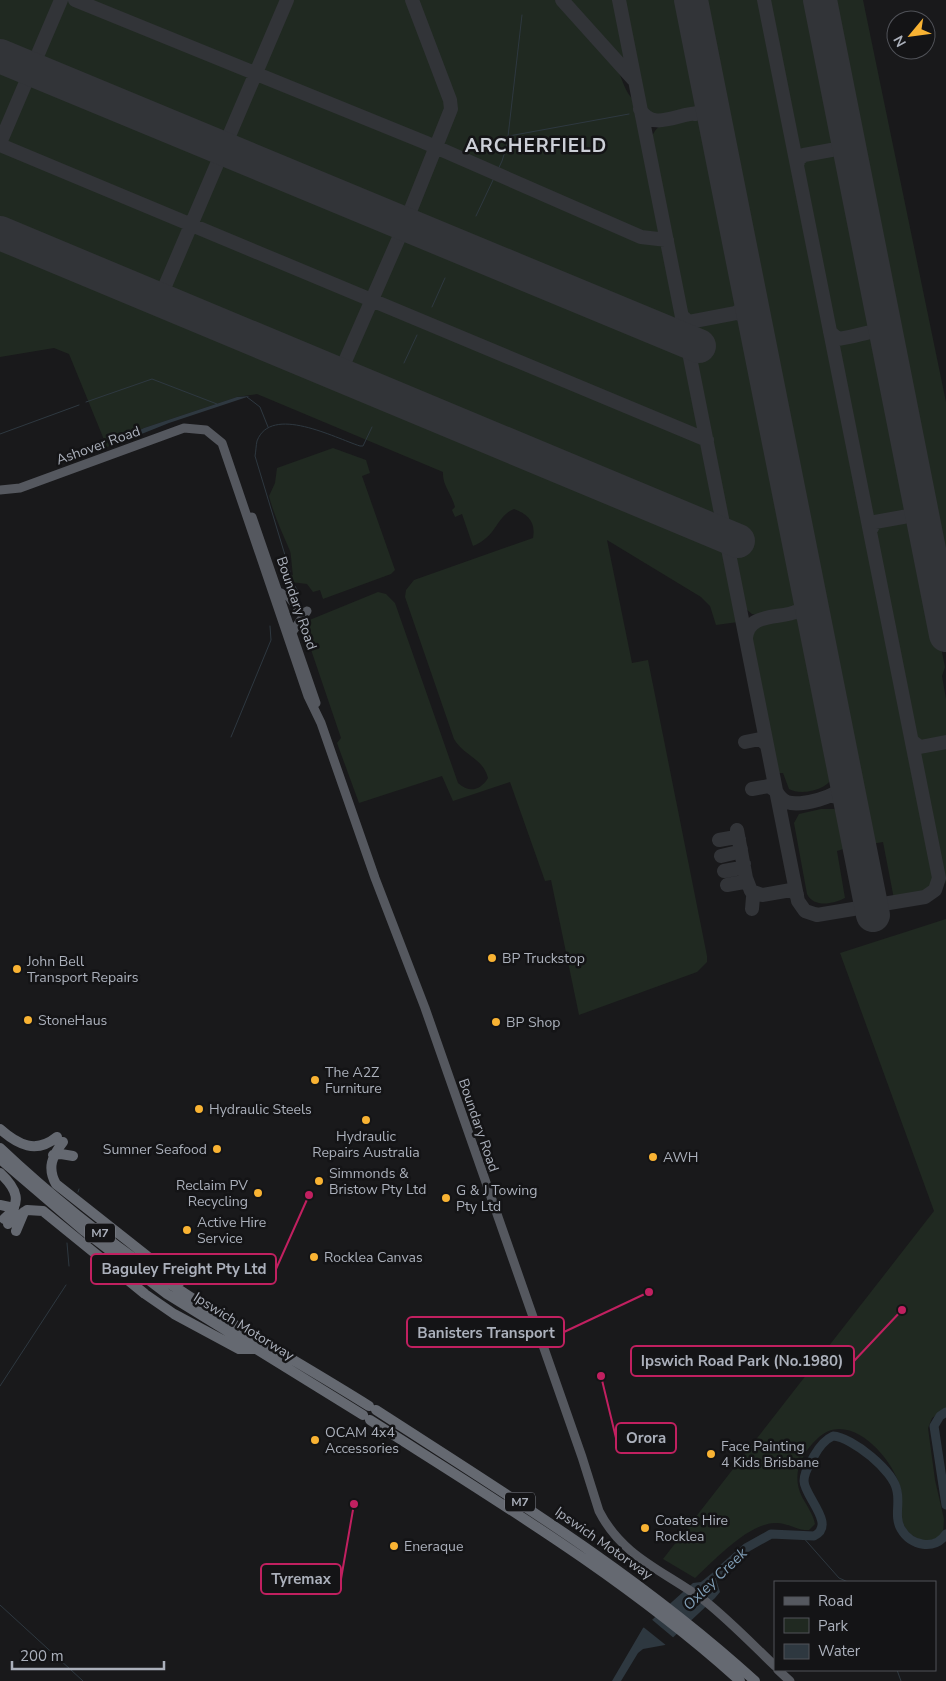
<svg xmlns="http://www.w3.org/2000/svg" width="946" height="1681" font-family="'Nunito Sans',sans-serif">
	<rect width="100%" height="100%" fill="#19191b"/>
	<path fill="#202921" d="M0 0H555L616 68C623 78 624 92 634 100L677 316 675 320 669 321 640 309 631 331 683 353 715 510 713 513 707 515 679 503 670 525 723 549 738 622 716 625 710 606 701 597 607 540 632 663 648 660 707 956V962L697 972 579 1015 551 880 545 881 510 782 453 801 442 776 359 803 337 743 341 738 305 632 307 621 378 592 386 594 395 603 458 783C469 793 480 791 488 778 483 758 464 756 454 739L405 597 406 590 414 580 533 538C536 522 528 514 514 509 495 517 498 536 473 546L462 514 455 517 452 510 455 507C452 495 442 485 443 472L257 394 237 397 144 428 132 434 129 439 107 447 69 354 54 348 0 357Z
		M569 0H614L626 60 620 57Z
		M623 0H679L700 105 697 108C684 113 657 121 646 109Z
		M703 0H761L935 876 932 887 923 894 894 899 883 842 871 844Z
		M768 0H812L840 138 834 145 803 151 798 147Z
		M827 0H863L946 402V599Z
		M694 118 703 121 739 302 734 310 689 317 686 313 652 142C651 121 678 121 694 118Z
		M836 152 843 157 876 322 871 329 840 335 834 330 801 163 805 158Z
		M733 317 738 318 743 322 799 604 791 608 759 615 752 614 746 609 734 553 744 530 728 523 695 358 704 336 689 330 688 327Z
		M873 335 880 340 913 506 907 512 876 518 871 514 838 347 842 342Z
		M333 448 366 460 370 473 362 476 395 570 391 574 323 599 320 590 313 592 307 584 291 582 289 588 282 569 286 568 289 576 293 575C292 570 291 553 290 551 283 534 274 516 269 496L275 483 277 468Z
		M910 518 916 523 945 667 942 676 946 699V739L919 743 915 738 874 529 877 525Z
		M793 617 802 620 833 776C828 790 801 796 789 789L783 773H779L776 766 751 641C751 619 777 620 793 617Z
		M946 746V885L919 760 921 753Z
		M821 809H834L841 813 847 848 837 851 845 898C833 904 814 908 807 894L794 823 799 814Z
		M946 919V1409L932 1418 928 1428 935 1480 944 1519 943 1534C932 1544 916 1542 907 1530 896 1517 905 1501 900 1486 891 1456 848 1408 817 1439 801 1454 791 1475 802 1497 807 1506 813 1514 815 1524L809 1530C797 1531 787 1522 775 1523 747 1524 714 1561 695 1578L663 1559 934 1211 840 953Z"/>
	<path fill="#2e3840" d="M250 396 169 423 129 439 132 434 144 428 237 397Z
		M726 1562 731 1567 716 1579 720 1592 715 1598 665 1645 643 1649 638 1653 621 1681H612L643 1628 693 1583 701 1582Z"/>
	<path fill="#19191b" d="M650 1618 675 1639 667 1646 642 1626Z"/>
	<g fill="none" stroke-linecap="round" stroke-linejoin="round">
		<path stroke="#2e3840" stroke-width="1" d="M509 136 629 114
			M476 216 502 161 507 145 522 15
			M432 307 445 278
			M404 363 417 335
			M247 397 260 407 268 427
			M86 402 152 379 217 404
			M0 434 79 405
			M291 575 255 456C256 451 256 445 257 441 271 404 335 438 360 446H363L372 427
			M293 583 299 593
			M231 737 271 640 270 626
			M78 1192 79 1189
			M67 1243 69 1266
			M0 1386 66 1285
			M801 1535 839 1578 848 1582
			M0 1605 83 1681
			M897 1670 901 1681"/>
		<path stroke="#2e3840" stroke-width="9" d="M946 1412 940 1416 934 1426 946 1505
			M719 1572 746 1548 771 1534 814 1536C837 1525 804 1496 804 1481 804 1471 810 1464 814 1456 819 1447 824 1440 833 1436 852 1437 894 1471 897 1491 900 1504 894 1517 901 1529 911 1546 935 1551 946 1534"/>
		<path stroke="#323438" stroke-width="14" d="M75 0 424 142 641 237 667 240
			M562 0 633 79
			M619 0 798 901 805 911 817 915 925 897 935 890 939 878 764 0
			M640 109C656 140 699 95 714 123 721 137 722 158 725 173
			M695 114C720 104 704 66 700 47
			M0 143 61 0
			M0 145 707 440
			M837 148C851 141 844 125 842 112
			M797 165 799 159 804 155 842 148 849 155 855 180
			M159 300 287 0
			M735 313C760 304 744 266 740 247
			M682 316 689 322 736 313 748 316 755 327 765 373
			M830 332 838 339C877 334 881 317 892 364
			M874 332C887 325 880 308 878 295
			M339 375 405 224 451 109 450 100 412 0
			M910 515C924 508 917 491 915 478
			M870 531 875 522 914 515 922 522 928 547
			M795 612C821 612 821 653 825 672
			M746 638C749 603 805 628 808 596 810 581 802 561 800 546
			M912 741 920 747 946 742
			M745 742 760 739 767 745
			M752 789 769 786 776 791
			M776 791C779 796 782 800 787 802 799 807 840 797 844 784 848 773 839 743 836 730
			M831 796C856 796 856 830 860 849
			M737 830 746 878 751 891 762 895 791 890 797 895
			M719 840 736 837 739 839
			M721 856 738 852 741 849
			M861 857C864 871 865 905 883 906
			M724 871 741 868 744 864
			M727 885 744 882 748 885
			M752 909 753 897 757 895"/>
		<path stroke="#323438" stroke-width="34" d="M691 0 873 915
			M820 0 946 635
			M0 56 699 346
			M0 233 738 541"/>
		<path stroke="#55585f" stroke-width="9" d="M0 490 20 488 184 428 206 430 222 443 308 696 321 723 375 878 425 1008 582 1457 599 1511C623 1558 665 1571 705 1601 730 1621 752 1644 775 1666
			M252 517 316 703
			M279 592 288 596 301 612
			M293 631 307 611
			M778 1670 790 1681"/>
		<path stroke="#656971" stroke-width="10" d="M0 1129C18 1145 36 1154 57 1137
			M63 1142C52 1156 47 1168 56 1184L180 1282
			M0 1148C53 1198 111 1244 172 1285 236 1328 304 1365 369 1406
			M53 1155 61 1154 73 1156
			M0 1159 83 1230 167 1294 363 1415
			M0 1173C16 1188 24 1203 4 1219
			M0 1205 14 1208
			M8 1224 27 1210 43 1211 145 1294 174 1314 239 1349H253
			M16 1231 24 1212
			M376 1410C509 1496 637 1574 755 1681
			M370 1420C497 1501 627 1579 740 1681"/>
	</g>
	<g fill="#f9b333" stroke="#141416" stroke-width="2">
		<circle cx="492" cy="958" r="5"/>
		<circle cx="17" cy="969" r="5"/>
		<circle cx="28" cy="1020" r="5"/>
		<circle cx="496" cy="1022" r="5"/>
		<circle cx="315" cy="1080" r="5"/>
		<circle cx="199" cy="1109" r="5"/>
		<circle cx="366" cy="1120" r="5"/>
		<circle cx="217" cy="1149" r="5"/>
		<circle cx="653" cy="1157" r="5"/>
		<circle cx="319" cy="1181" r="5"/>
		<circle cx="258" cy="1193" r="5"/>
		<circle cx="446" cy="1198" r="5"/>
		<circle cx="187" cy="1230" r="5"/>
		<circle cx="314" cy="1257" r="5"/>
		<circle cx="315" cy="1440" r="5"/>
		<circle cx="711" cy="1454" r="5"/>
		<circle cx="645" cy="1528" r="5"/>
		<circle cx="394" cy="1546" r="5"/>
	</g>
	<g text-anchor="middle" stroke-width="5" stroke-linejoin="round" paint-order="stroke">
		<g fill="#141416" stroke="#7e818a" stroke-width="1">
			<rect x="85" y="1223.5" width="30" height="19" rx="4"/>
			<rect x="505" y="1492.5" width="30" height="19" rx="4"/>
		</g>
		<g font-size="12" font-weight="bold" fill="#abb0bb">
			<text x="100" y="1237">M7</text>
			<text x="520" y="1506">M7</text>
		</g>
		<g font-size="14" fill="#abb0bb" stroke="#141416">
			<text transform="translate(98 445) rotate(-20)" y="5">Ashover Road</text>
			<text transform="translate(297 603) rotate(71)" y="5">Boundary Road</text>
			<text transform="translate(479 1125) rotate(71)" y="5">Boundary Road</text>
			<text transform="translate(244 1326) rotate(32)" y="5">Ipswich Motorway</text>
			<text transform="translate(604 1543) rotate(35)" y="5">Ipswich Motorway</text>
		</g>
		<g font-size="14" fill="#abb0bb" stroke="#141416" text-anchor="start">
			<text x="502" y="963">BP Truckstop</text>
			<text x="27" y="966">John Bell<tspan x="27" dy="16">Transport Repairs</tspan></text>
			<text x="38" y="1025">StoneHaus</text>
			<text x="506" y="1027">BP Shop</text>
			<text x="325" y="1077">The A2Z<tspan x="325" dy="16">Furniture</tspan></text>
			<text x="209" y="1114">Hydraulic Steels</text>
			<text x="366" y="1141" text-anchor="middle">Hydraulic<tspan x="366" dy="16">Repairs Australia</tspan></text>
			<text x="207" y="1154" text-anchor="end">Sumner Seafood</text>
			<text x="663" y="1162">AWH</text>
			<text x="329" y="1178">Simmonds &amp;<tspan x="329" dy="16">Bristow Pty Ltd</tspan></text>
			<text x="248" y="1190" text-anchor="end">Reclaim PV<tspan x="248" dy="16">Recycling</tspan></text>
			<text x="456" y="1195">G &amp; J Towing<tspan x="456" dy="16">Pty Ltd</tspan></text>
			<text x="197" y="1227">Active Hire<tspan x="197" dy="16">Service</tspan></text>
			<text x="324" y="1262">Rocklea Canvas</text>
			<text x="325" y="1437">OCAM 4x4<tspan x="325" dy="16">Accessories</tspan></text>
			<text x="721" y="1451">Face Painting<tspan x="721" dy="16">4 Kids Brisbane</tspan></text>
			<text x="655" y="1525">Coates Hire<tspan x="655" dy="16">Rocklea</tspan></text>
			<text x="404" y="1551">Eneraque</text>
		</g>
		<g font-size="15" font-style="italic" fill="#819fb7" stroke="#141416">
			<text transform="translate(715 1579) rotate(-44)" y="5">Oxley Creek</text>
		</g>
		<g font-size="19" font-weight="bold" letter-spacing="1" fill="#cccfd7" stroke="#141416">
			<text x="536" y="152">ARCHERFIELD</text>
		</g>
	</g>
	<path fill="none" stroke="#c12060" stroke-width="2" d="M309 1195L276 1269M649 1292L564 1332M902 1310L854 1361M601 1376L616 1438M354 1504L341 1579"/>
	<g fill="#c12060" stroke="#141416" stroke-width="2">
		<circle cx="309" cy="1195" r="5"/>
		<circle cx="649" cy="1292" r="5"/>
		<circle cx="902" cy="1310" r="5"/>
		<circle cx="601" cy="1376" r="5"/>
		<circle cx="354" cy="1504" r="5"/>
	</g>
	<g fill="#141416" stroke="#c12060" stroke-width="2">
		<rect x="91" y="1254" width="185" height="30" rx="5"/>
		<rect x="407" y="1317" width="157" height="30" rx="5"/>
		<rect x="631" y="1346" width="223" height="30" rx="5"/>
		<rect x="616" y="1423" width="60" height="30" rx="5"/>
		<rect x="261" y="1564" width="80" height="30" rx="5"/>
	</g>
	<g font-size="15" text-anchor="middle" font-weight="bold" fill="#abb0bb">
		<text x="184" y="1274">Baguley Freight Pty Ltd</text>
		<text x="486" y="1338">Banisters Transport</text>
		<text x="742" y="1366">Ipswich Road Park (No.1980)</text>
		<text x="646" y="1443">Orora</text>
		<text x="301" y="1584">Tyremax</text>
	</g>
	<rect x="774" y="1581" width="162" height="90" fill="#141416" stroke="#505258"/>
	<rect x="784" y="1597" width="25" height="8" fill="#55585f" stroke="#505258"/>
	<text x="818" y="1606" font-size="15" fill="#abb0bb">Road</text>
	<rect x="784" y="1618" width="25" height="15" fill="#202921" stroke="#505258"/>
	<text x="818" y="1631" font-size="15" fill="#abb0bb">Park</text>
	<rect x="784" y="1644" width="25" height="15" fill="#2e3840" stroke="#505258"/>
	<text x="818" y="1656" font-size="15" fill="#abb0bb">Water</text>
	<g transform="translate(911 35) rotate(241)"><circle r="24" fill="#141416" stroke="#505258"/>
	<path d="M0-4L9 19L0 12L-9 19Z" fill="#f9b333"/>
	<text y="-8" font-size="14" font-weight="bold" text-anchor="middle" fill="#abb0bb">N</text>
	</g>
	<path d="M12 1661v8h152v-8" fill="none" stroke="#abb0bb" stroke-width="2.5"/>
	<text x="20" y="1661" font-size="15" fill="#abb0bb" stroke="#141416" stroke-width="4" paint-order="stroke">200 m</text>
</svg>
